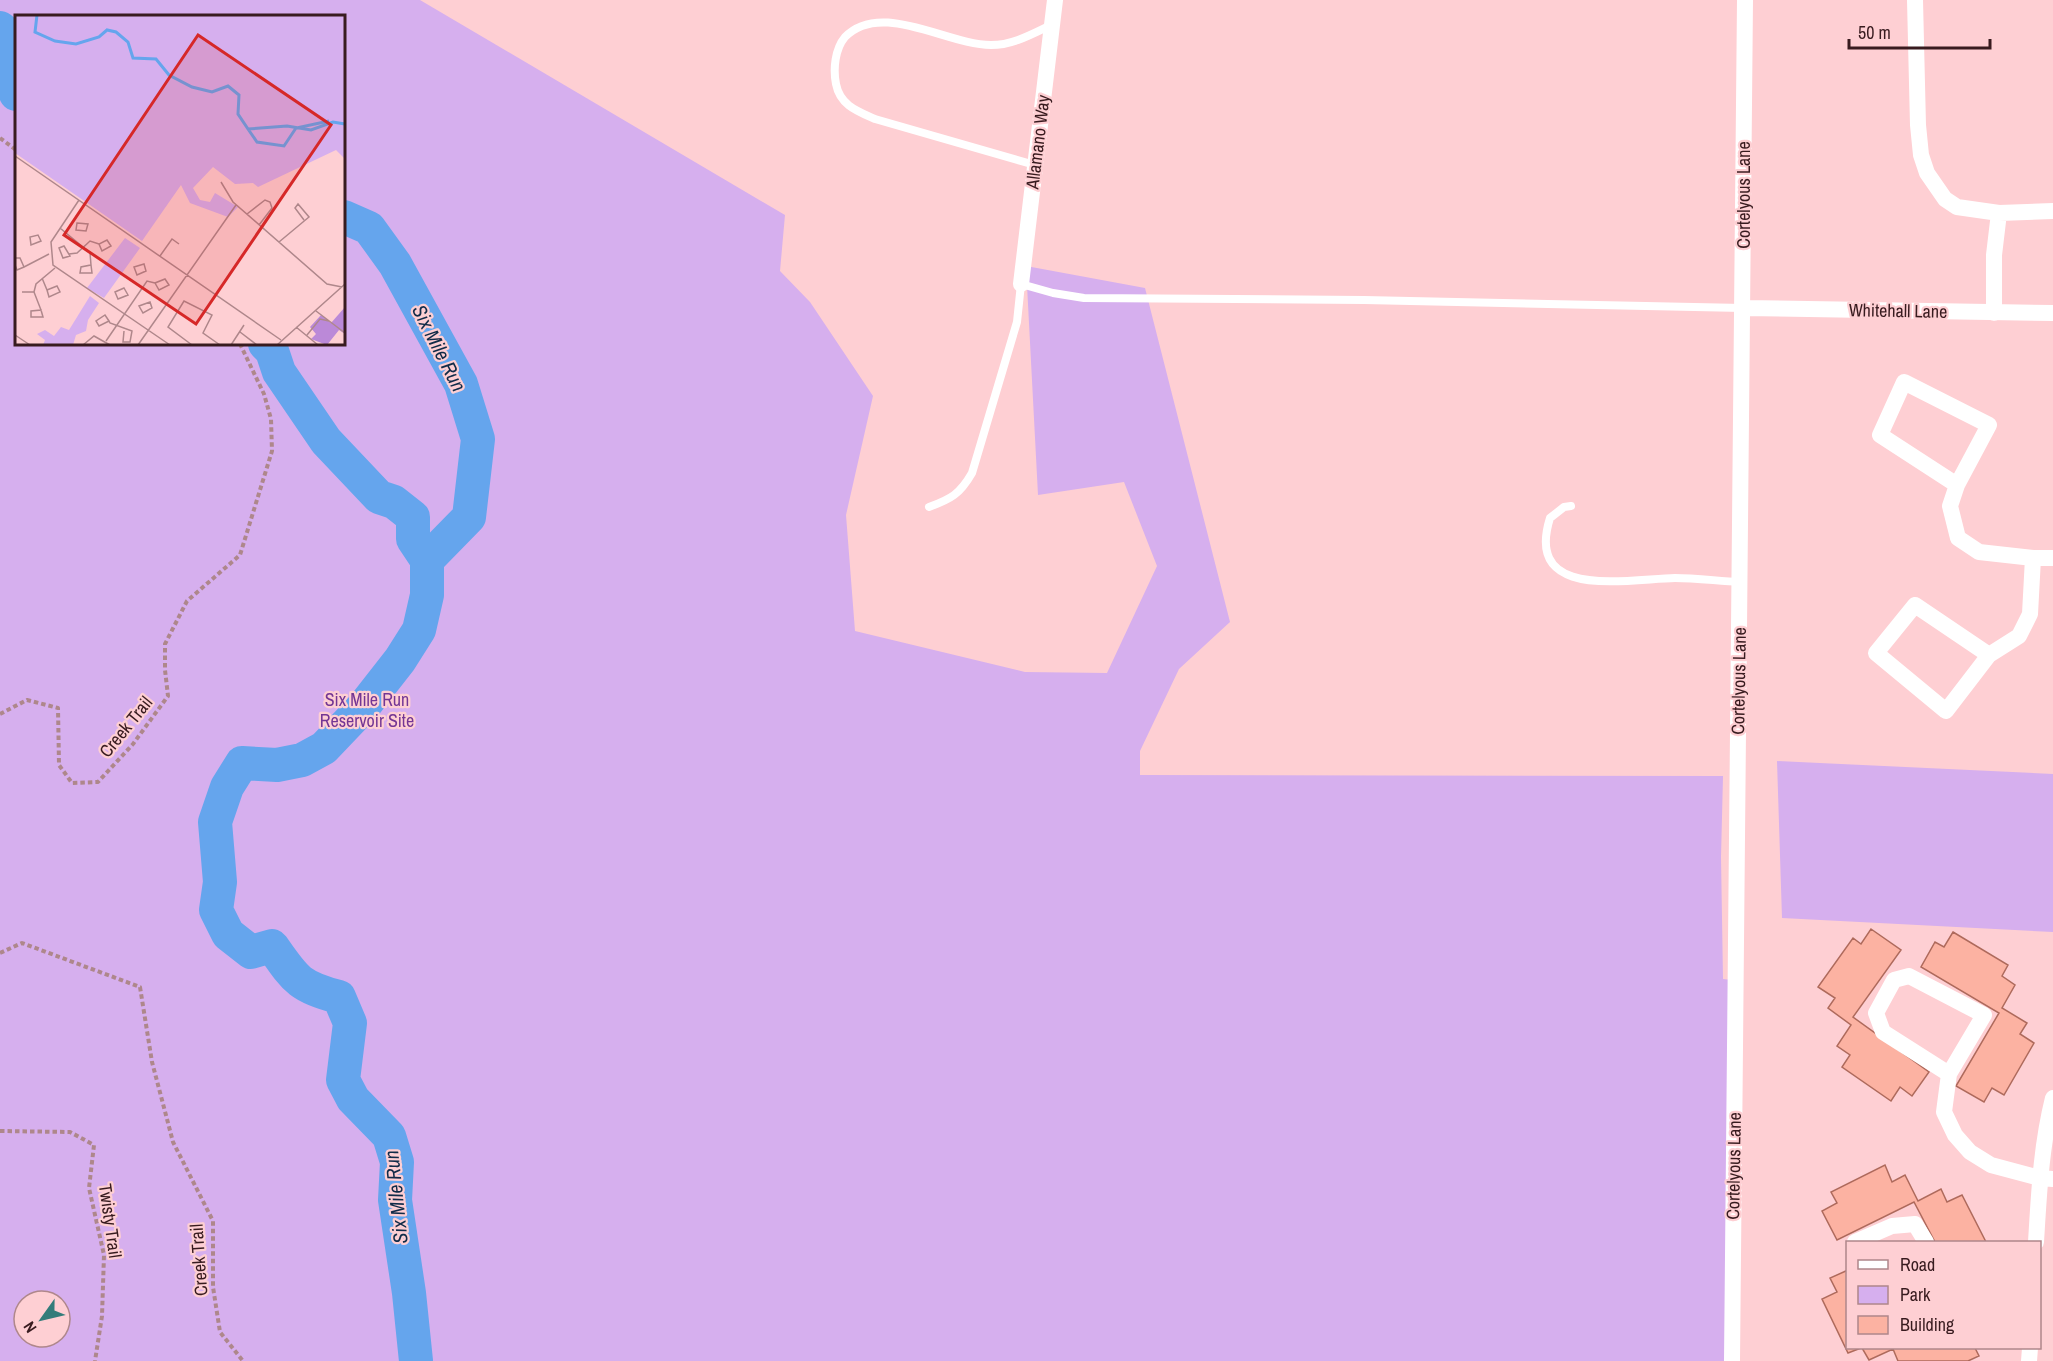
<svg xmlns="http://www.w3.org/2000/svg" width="2053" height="1361" font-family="'Archivo Narrow',sans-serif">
	<rect width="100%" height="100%" fill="#fecfd3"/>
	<path fill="#d6afee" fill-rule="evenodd" d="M0 0H420L785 215 780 271 810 302 873 396 846 515 855 631 1025 672 1107 673 1157 566 1124 482 1038 495 1026 266 1145 288 1230 622 1179 669 1140 751V775L1723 776 1721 857 1723 979 1732 980 1728 1361H0ZM16 16H344V344H16ZM24 1301H60V1337H24Z
		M1777 761 2053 774V932L1782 918Z"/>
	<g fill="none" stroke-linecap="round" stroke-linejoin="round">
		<path stroke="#65a5ed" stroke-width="34" d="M0 28 16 41
			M0 61 16 94
			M344 217 369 228 395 264 461 384 478 439 469 517 427 560
			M265 344 272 351 279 372 326 441 379 497 394 502 413 517V539L427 560V595L419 630 400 660 364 706 324 748 302 760 277 765 242 763 227 787 215 822 220 882 216 910 228 934 251 952 272 946C295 979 299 987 339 997L350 1023 343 1080 353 1099 389 1136 397 1162 395 1200 409 1293 416 1361"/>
	</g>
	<path fill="#fcb2a2" stroke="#ae6a5c" stroke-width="1.5" d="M1871 929 1901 950 1853 1017 1929 1072 1912 1096 1900 1087 1891 1101 1842 1067 1850 1055 1837 1046 1851 1025 1828 1008 1835 998 1818 987 1853 938 1861 944Z
		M1953 932 2008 965 2002 976 2015 985 2002 1008 2027 1023 2020 1034 2034 1043 2004 1095 1992 1088 1984 1102 1956 1086 1999 1013 1921 967 1935 942 1944 947Z
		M1885 1165 1892 1182 1905 1175 1918 1201 1941 1189 1947 1202 1962 1195 1986 1242H1935L1914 1202 1837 1240 1822 1211 1837 1203 1831 1192Z
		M1848 1270V1348H1861L1848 1353 1822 1299 1837 1292 1830 1278Z
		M1862 1348H1975L1979 1356 1968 1361H1898L1893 1349 1869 1360Z"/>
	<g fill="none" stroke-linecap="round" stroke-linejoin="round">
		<path stroke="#ae878b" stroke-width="4" stroke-dasharray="4.5 3" stroke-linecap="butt" d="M0 138 16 150
			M0 714 27 700 58 708 59 765 72 783 98 782 133 744 168 696 165 670V644L187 601 240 555 272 451 271 419 264 394 240 344
			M0 953 22 943 140 987 152 1062 173 1142 213 1221V1287L220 1332 243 1361
			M0 1131 70 1132 94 1145 89 1188 104 1255 102 1316 95 1361"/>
		<path stroke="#fff" stroke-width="8" d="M1035 165 875 119C857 111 840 105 836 84 833 69 835 49 845 37 881 0 947 45 991 45 1013 45 1032 34 1051 25
			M1571 506 1564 507 1550 518C1524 601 1627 579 1675 578 1696 578 1718 581 1740 582
			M929 507C951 499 960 494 972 473L1017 322 1021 284 1053 293 1084 298 1364 300 1743 308"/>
		<path stroke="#fff" stroke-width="16" d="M1915 0 1918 125 1921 155 1927 173 1945 199 1957 207 1999 213 2053 211
			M1021 284 1055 0
			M1743 308 2053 313
			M1994 313V255L1999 213
			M1904 382 1989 425 1957 485 1880 435Z
			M1957 485 1950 506 1958 538 1979 552 2033 558H2053
			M1915 605 1989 655 1946 711 1876 653Z
			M1989 655 2019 636 2030 614 2033 558
			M1909 976 1984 1015 1949 1074 1883 1032 1876 1013 1894 980Z
			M1949 1074 1944 1112 1955 1135 1970 1152 1991 1165 2040 1178 2053 1179
			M1855 1242 1892 1226 1915 1224 1926 1242
			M2036 1242C2039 1194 2041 1146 2053 1098
			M1732 1361 1745 0
			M2029 1361 2030 1348"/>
	</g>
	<g text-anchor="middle" stroke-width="4.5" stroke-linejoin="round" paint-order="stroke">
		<g font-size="18" fill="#381b1f" stroke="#fecfd3">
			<text transform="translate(1038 142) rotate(-83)" y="6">Allamano Way</text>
			<text transform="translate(1744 195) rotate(-90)" y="6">Cortelyous Lane</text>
			<text transform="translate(1898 311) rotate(1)" y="6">Whitehall Lane</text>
			<text transform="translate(1739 681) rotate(-89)" y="6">Cortelyous Lane</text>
			<text transform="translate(126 727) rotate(-51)" y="6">Creek Trail</text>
			<text transform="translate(1734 1166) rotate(-89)" y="6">Cortelyous Lane</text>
			<text transform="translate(110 1221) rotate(82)" y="6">Twisty Trail</text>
			<text transform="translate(199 1260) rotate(-94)" y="6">Creek Trail</text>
		</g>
		<g font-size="18" fill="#743694" stroke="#fecfd3">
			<text x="367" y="706">Six Mile Run<tspan x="367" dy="21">Reservoir Site</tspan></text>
		</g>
		<g font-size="20" font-style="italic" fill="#112b48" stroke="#fecfd3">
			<text transform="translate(439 348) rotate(63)" y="7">Six Mile Run</text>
			<text transform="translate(396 1197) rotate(-96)" y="7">Six Mile Run</text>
		</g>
	</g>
	<g transform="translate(15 15)">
		<rect width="330" height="330" fill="#fecfd3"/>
		<path d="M0 0H330V144L321 135 243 172 238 168 220 169 198 152 178 173 185 185 195 187 200 178 223 192 213 202 175 188 166 170 127 226 0 138ZM110 223 125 233 89 283 72 273ZM75 281 84 288 73 305 71 316 61 320 58 330H28L30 325 22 319 30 315 39 321 46 312 54 315Z" fill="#d6afee"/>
		<path d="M330 292V319L324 315 312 330 296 324 301 319 295 312 306 300 316 308Z" fill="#bb89d8"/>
		<path fill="none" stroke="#65a5ed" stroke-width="3" d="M22 0 20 17 40 26 61 29 84 22 92 15 101 17 113 27 118 43 141 44 154 60 177 72 197 77 213 71 224 80 223 99 233 114 272 111 296 115 318 107 330 109M233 114 242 127 269 131 281 113 314 106"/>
		<path fill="none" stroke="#af878b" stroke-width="1.5" d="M0 141 266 325M206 167 218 187 312 269 327 272M64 185 36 227 38 250 155 330M232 199 250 185 255 187 257 193 244 210M62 208 73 209 71 216 61 215ZM45 213 75 238 76 250M23 220 26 226 16 230 15 222ZM92 225 96 231 87 236 84 229ZM264 227 294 202 283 189 280 193 289 205M49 231 55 241 48 243 44 233ZM54 239 62 238 75 226 84 229M145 241 157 224 164 229M0 243H5L9 252 2 255 0 250M129 249 131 256 122 260 119 252ZM76 250 77 258H65L66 252ZM9 252 34 239M27 263 32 275 42 271 45 277 34 282 32 275M150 264 154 270 144 275 140 268ZM109 273 113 280 103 284 100 277ZM7 277H19L21 269 40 253M19 277 26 295 16 296V302H28L26 295M135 287 137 293 128 298 124 291ZM301 296 330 318M94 306 84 311 81 306 90 300 94 306 95 308 117 316 115 327H108L109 316M281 312 303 330M225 317 242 330M0 320 15 330M292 320 305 304 314 306M91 326 132 266 140 268M68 330 79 321 95 330M123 330 221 190M177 330 153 312 169 286 197 300 188 318 205 330M216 330 229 310M262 330 330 269"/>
		<path fill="#d62828" fill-opacity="0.15" stroke="#d62828" stroke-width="3" d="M183 20 316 110 181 309 49 220Z"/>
		<rect width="330" height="330" fill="none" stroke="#381b1f" stroke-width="3"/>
	</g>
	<rect x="1846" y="1241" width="195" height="108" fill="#fecfd3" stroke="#af878b" stroke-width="1.5"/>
	<rect x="1858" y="1260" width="30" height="9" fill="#ffffff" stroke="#af878b" stroke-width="1.5"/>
	<text x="1900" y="1271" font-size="18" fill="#381b1f">Road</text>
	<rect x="1858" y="1286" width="30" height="18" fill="#d6afee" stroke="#af878b" stroke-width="1.5"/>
	<text x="1900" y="1301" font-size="18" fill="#381b1f">Park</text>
	<rect x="1858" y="1316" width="30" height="18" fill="#fcb2a2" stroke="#af878b" stroke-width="1.5"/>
	<text x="1900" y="1331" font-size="18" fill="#381b1f">Building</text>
	<g transform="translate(42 1319) rotate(236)"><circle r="28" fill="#fecfd3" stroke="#af878b" stroke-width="1.5"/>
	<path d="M0-4.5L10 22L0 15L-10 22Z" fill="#337c7a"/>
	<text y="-9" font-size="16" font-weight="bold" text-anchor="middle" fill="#381b1f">N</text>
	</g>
	<path d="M1849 39v9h141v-9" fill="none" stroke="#381b1f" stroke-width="3"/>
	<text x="1858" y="39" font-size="18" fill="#381b1f" stroke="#fecfd3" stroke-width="4.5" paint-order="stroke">50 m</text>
</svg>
